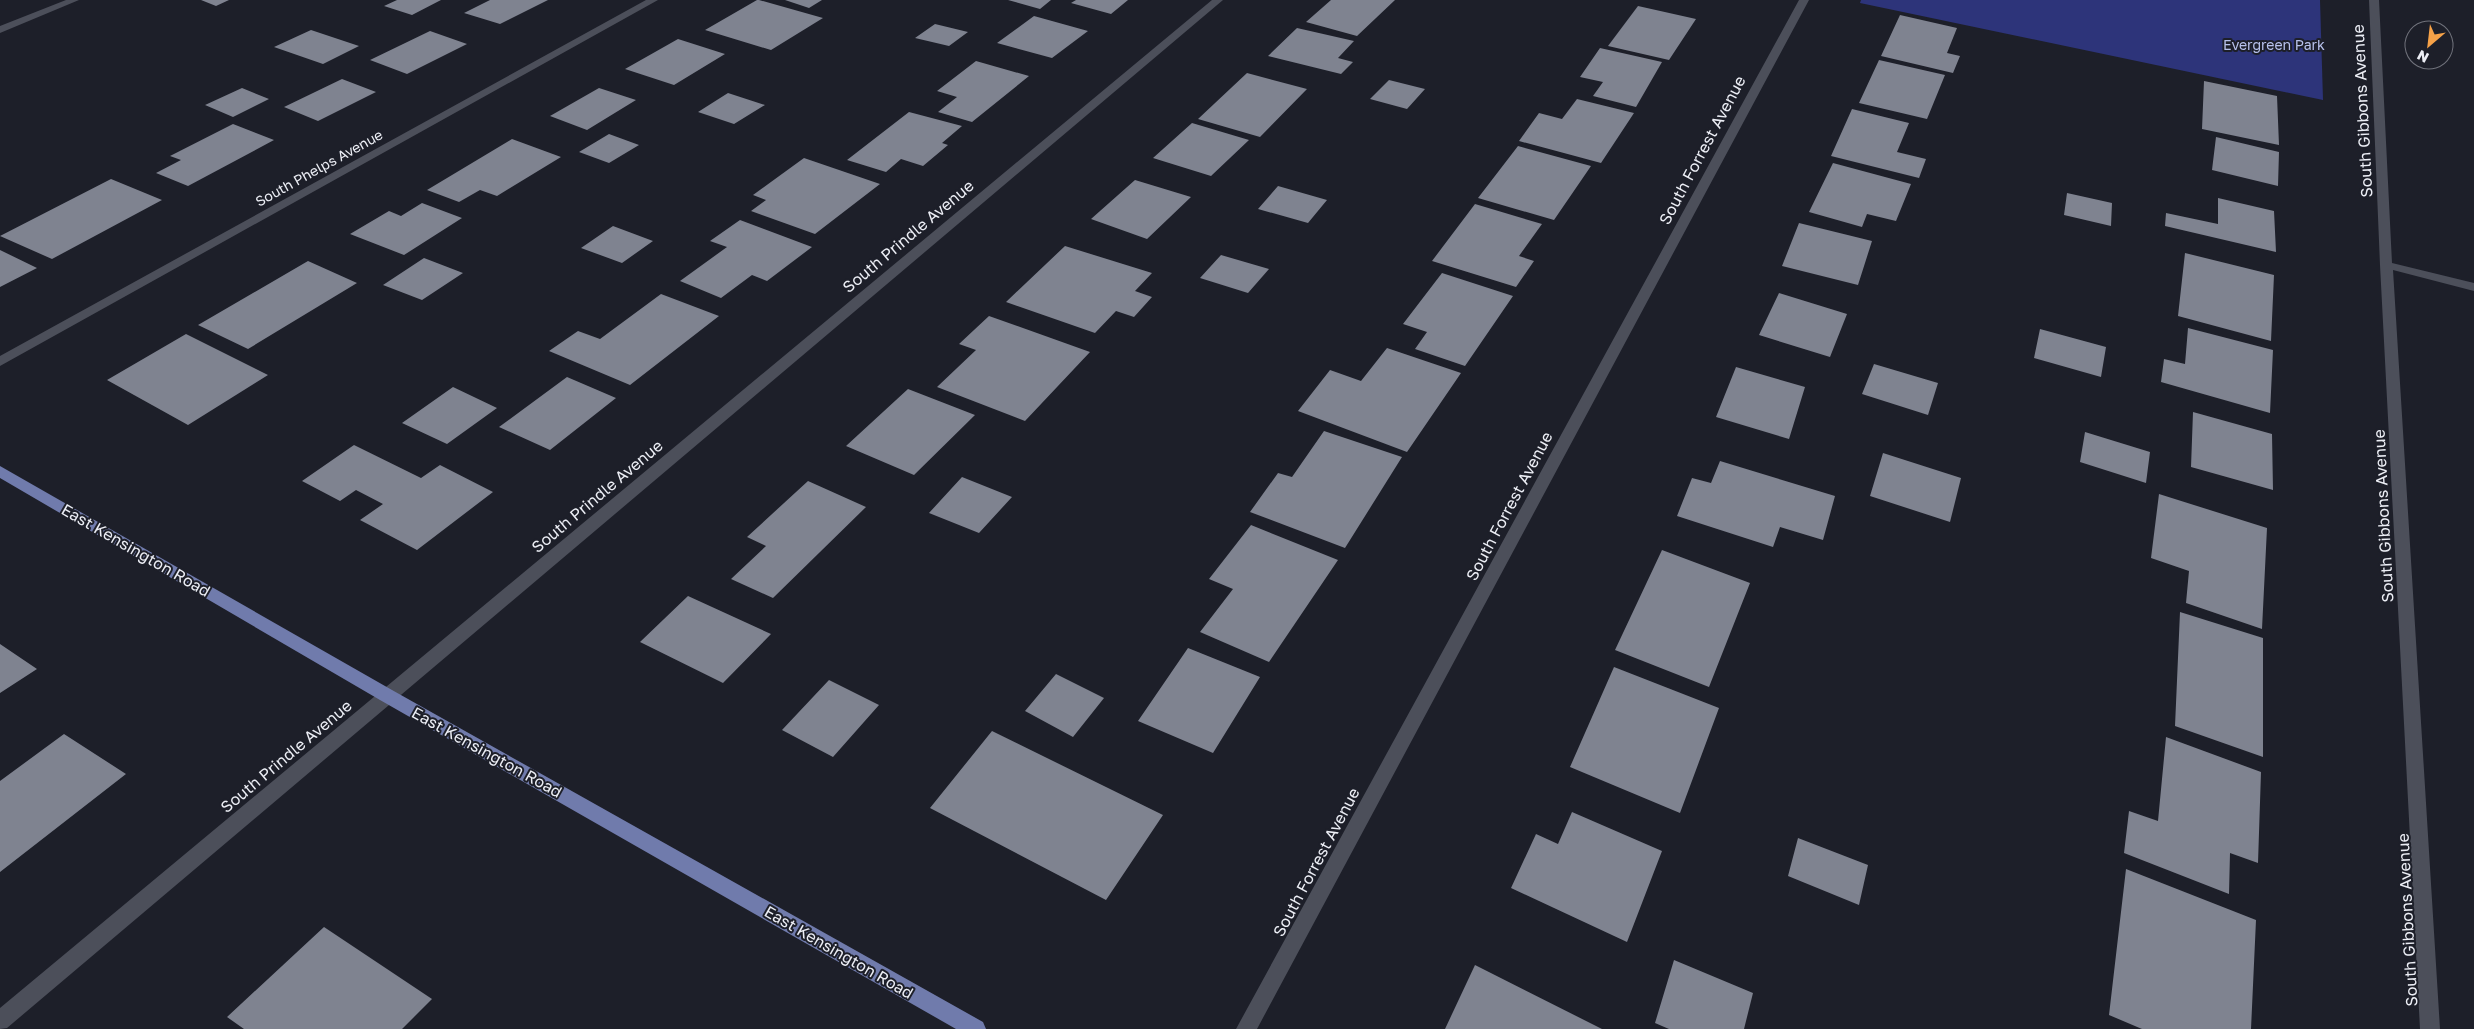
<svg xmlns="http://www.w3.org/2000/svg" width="2474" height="1029" font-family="'Golos Text',sans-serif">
	<rect width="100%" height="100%" fill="#1d1f29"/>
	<path fill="#2d347a" d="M1861 0H2320L2323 100 1860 3Z"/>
	<path fill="#7f8390" d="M201 0H229L216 6Z
		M397 0H441L412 15 384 6Z
		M490 0H548L500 24 464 13Z
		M757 0H759L823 18 771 50 705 30Z
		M785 0H822L809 8Z
		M1008 0H1051L1040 9Z
		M1076 0H1128L1111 14 1071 3Z
		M1331 0H1395L1357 36 1306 22Z
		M1638 6 1696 19 1669 60 1608 46Z
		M1900 15 1957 28 1947 53 1960 56 1953 73 1881 56Z
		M1034 16 1088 31 1052 58 997 43Z
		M935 24 968 32 949 46 915 38Z
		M1297 28 1354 41 1338 58 1353 62 1341 74 1268 56Z
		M311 30 359 46 323 64 274 47Z
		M430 31 467 44 407 74 370 60Z
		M678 39 725 54 674 85 625 69Z
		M1600 48 1662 62 1636 107 1593 96 1603 82 1580 77Z
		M1879 60 1945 75 1927 119 1859 103Z
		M976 61 1029 76 972 122 938 112 957 97 937 91Z
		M1247 73 1307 89 1260 137 1198 119Z
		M342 79 376 92 318 121 284 107Z
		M1389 80 1425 89 1407 109 1370 99Z
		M2204 81 2277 96 2279 145 2202 129Z
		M242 88 269 99 233 117 205 105Z
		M599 88 636 100 587 130 550 116Z
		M728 93 765 105 734 124 698 112Z
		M1577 99 1634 113 1601 163 1519 141 1539 113 1562 119Z
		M1852 109 1909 123 1897 152 1926 159 1919 178 1831 156Z
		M909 112 962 126 942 143 948 145 923 166 901 159 886 172 847 160Z
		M1192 123 1249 140 1211 176 1153 158Z
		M233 124 274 140 188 186 156 173 181 160 170 156Z
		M609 134 639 145 609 163 579 152Z
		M2216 137 2279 152 2278 186 2212 170Z
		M512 139 561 157 497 196 480 190 459 202 427 190Z
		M1518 146 1591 166 1554 220 1478 198Z
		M804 158 880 184 815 234 751 211 766 200 753 195Z
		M1833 163 1911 184 1896 221 1867 214 1862 227 1809 212Z
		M111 179 162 200 52 259 0 236Z
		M1135 180 1191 197 1147 239 1091 219Z
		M1278 186 1327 200 1308 223 1258 209Z
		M2067 193 2112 203 2111 226 2064 215Z
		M2218 198 2274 211 2276 252 2165 226 2166 213 2218 224Z
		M422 203 462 218 404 255 350 234 389 211 401 216Z
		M1475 204 1542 224 1519 256 1534 261 1516 287 1432 261Z
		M740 220 812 247 767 281 752 275 721 298 680 281 727 247 710 241Z
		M1799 223 1872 241 1858 285 1782 266Z
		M613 226 653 241 622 263 581 248Z
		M1065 246 1152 273 1135 291 1152 297 1134 317 1116 311 1095 333 1006 302Z
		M0 250 37 268 0 287Z
		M2185 253 2274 275 2271 341 2178 316Z
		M1221 255 1269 269 1248 293 1200 278Z
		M424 258 463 273 422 300 383 285Z
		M308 261 357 283 248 349 198 325Z
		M1442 273 1513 296 1465 366 1415 349 1427 332 1403 324Z
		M1779 293 1847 314 1830 357 1759 335Z
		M661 294 719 316 630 385 549 351 578 331 600 339Z
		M989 316 1090 352 1025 421 937 387 976 350 959 344Z
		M2188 328 2273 350 2270 413 2161 382 2164 359 2185 364Z
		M2040 329 2106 347 2101 377 2034 358Z
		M186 334 268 375 188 425 107 380Z
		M1387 348 1461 373 1407 452 1298 411 1330 370 1361 381Z
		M1874 364 1938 383 1928 415 1862 394Z
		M1736 367 1805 387 1789 439 1716 417Z
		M567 377 616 398 550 450 499 427Z
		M453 387 497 408 447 444 402 423Z
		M908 389 975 415 914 475 846 446Z
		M2193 412 2272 434 2273 490 2191 467Z
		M1324 431 1402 457 1345 548 1250 512 1278 473 1292 477Z
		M2085 432 2150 452 2146 483 2080 462Z
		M354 445 421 478 440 465 493 492 417 550 360 520 383 504 356 490 340 501 302 481Z
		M1883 453 1961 478 1950 522 1870 496Z
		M1720 461 1835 496 1823 540 1780 527 1773 547 1677 516 1692 478 1711 483Z
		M962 477 1012 497 979 533 929 513Z
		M808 481 866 507 773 598 731 579 766 546 747 537Z
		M2159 494 2267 528 2262 629 2186 603 2189 571 2151 558Z
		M1251 525 1338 560 1269 662 1200 632 1233 589 1209 579Z
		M1662 550 1750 583 1709 687 1615 650Z
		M688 596 771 634 723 683 640 642Z
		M2180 612 2263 638V757L2175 726Z
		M0 644 37 669 0 693Z
		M1188 648 1260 677 1213 753 1138 721Z
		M1614 667 1719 708 1680 813 1570 767Z
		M1056 674 1104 698 1073 737 1025 711Z
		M829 680 879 705 833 757 782 730Z
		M992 731 1163 815 1106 900 930 808Z
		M64 734 126 774 0 872V781Z
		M2166 737 2261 772 2258 863 2230 853 2229 894 2124 853 2129 811 2158 821Z
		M1572 812 1662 851 1627 942 1511 888 1536 834 1558 844Z
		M1798 838 1868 865 1859 905 1788 876Z
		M2126 869 2256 920 2251 1029H2142L2109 1015Z
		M324 927 432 999 402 1029H244L227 1017Z
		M1674 960 1753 993 1744 1029H1669L1655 1023Z
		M1475 965 1602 1029H1445Z"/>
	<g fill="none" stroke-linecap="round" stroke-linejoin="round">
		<path fill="#4c4f5a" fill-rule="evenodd" d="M66 0H79L0 33V26Z
			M646 0H658L0 366V356Z
			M1212 0H1223L7 1028 0 1029V1008Z
			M1799 0H1809L1257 1029H1236Z
			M2369 0H2379L2392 263 2474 283V291L2393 270 2440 1029H2420L2380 265Z"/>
		<path fill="#707bac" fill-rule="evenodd" d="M0 466 392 690 983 1022 986 1029H956L380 700 0 478Z"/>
	</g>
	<g text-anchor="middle" stroke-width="4" stroke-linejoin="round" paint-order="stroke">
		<g font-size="14" fill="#b8c2ed" stroke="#1d1f29">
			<text x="2274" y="50">Evergreen Park</text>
		</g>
		<g font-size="14" fill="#eceef5" stroke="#1d1f29">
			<text transform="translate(319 168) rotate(-29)" y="5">South Phelps Avenue</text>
		</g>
		<g font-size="16" fill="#eceef5" stroke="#1d1f29">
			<text transform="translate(2362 111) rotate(-93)" y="6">South Gibbons Avenue</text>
			<text transform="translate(1702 150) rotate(-62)" y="6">South Forrest Avenue</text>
			<text transform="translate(908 236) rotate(-40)" y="6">South Prindle Avenue</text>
			<text transform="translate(597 496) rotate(-40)" y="6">South Prindle Avenue</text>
			<text transform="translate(1509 506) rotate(-62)" y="6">South Forrest Avenue</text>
			<text transform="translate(2383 516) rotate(-93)" y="6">South Gibbons Avenue</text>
			<text transform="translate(136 550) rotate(30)" y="6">East Kensington Road</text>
			<text transform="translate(487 752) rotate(29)" y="6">East Kensington Road</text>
			<text transform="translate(286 756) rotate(-40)" y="6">South Prindle Avenue</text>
			<text transform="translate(1316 862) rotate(-62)" y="6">South Forrest Avenue</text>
			<text transform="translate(2407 920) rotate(-93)" y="6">South Gibbons Avenue</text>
			<text transform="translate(839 952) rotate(30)" y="6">East Kensington Road</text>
		</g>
	</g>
	<g transform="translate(2429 45) rotate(208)"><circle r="24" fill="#1d1f29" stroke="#70727b"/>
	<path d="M0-4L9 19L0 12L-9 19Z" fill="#f6a248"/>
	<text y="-8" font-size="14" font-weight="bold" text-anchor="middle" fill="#eceef5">N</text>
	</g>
</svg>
